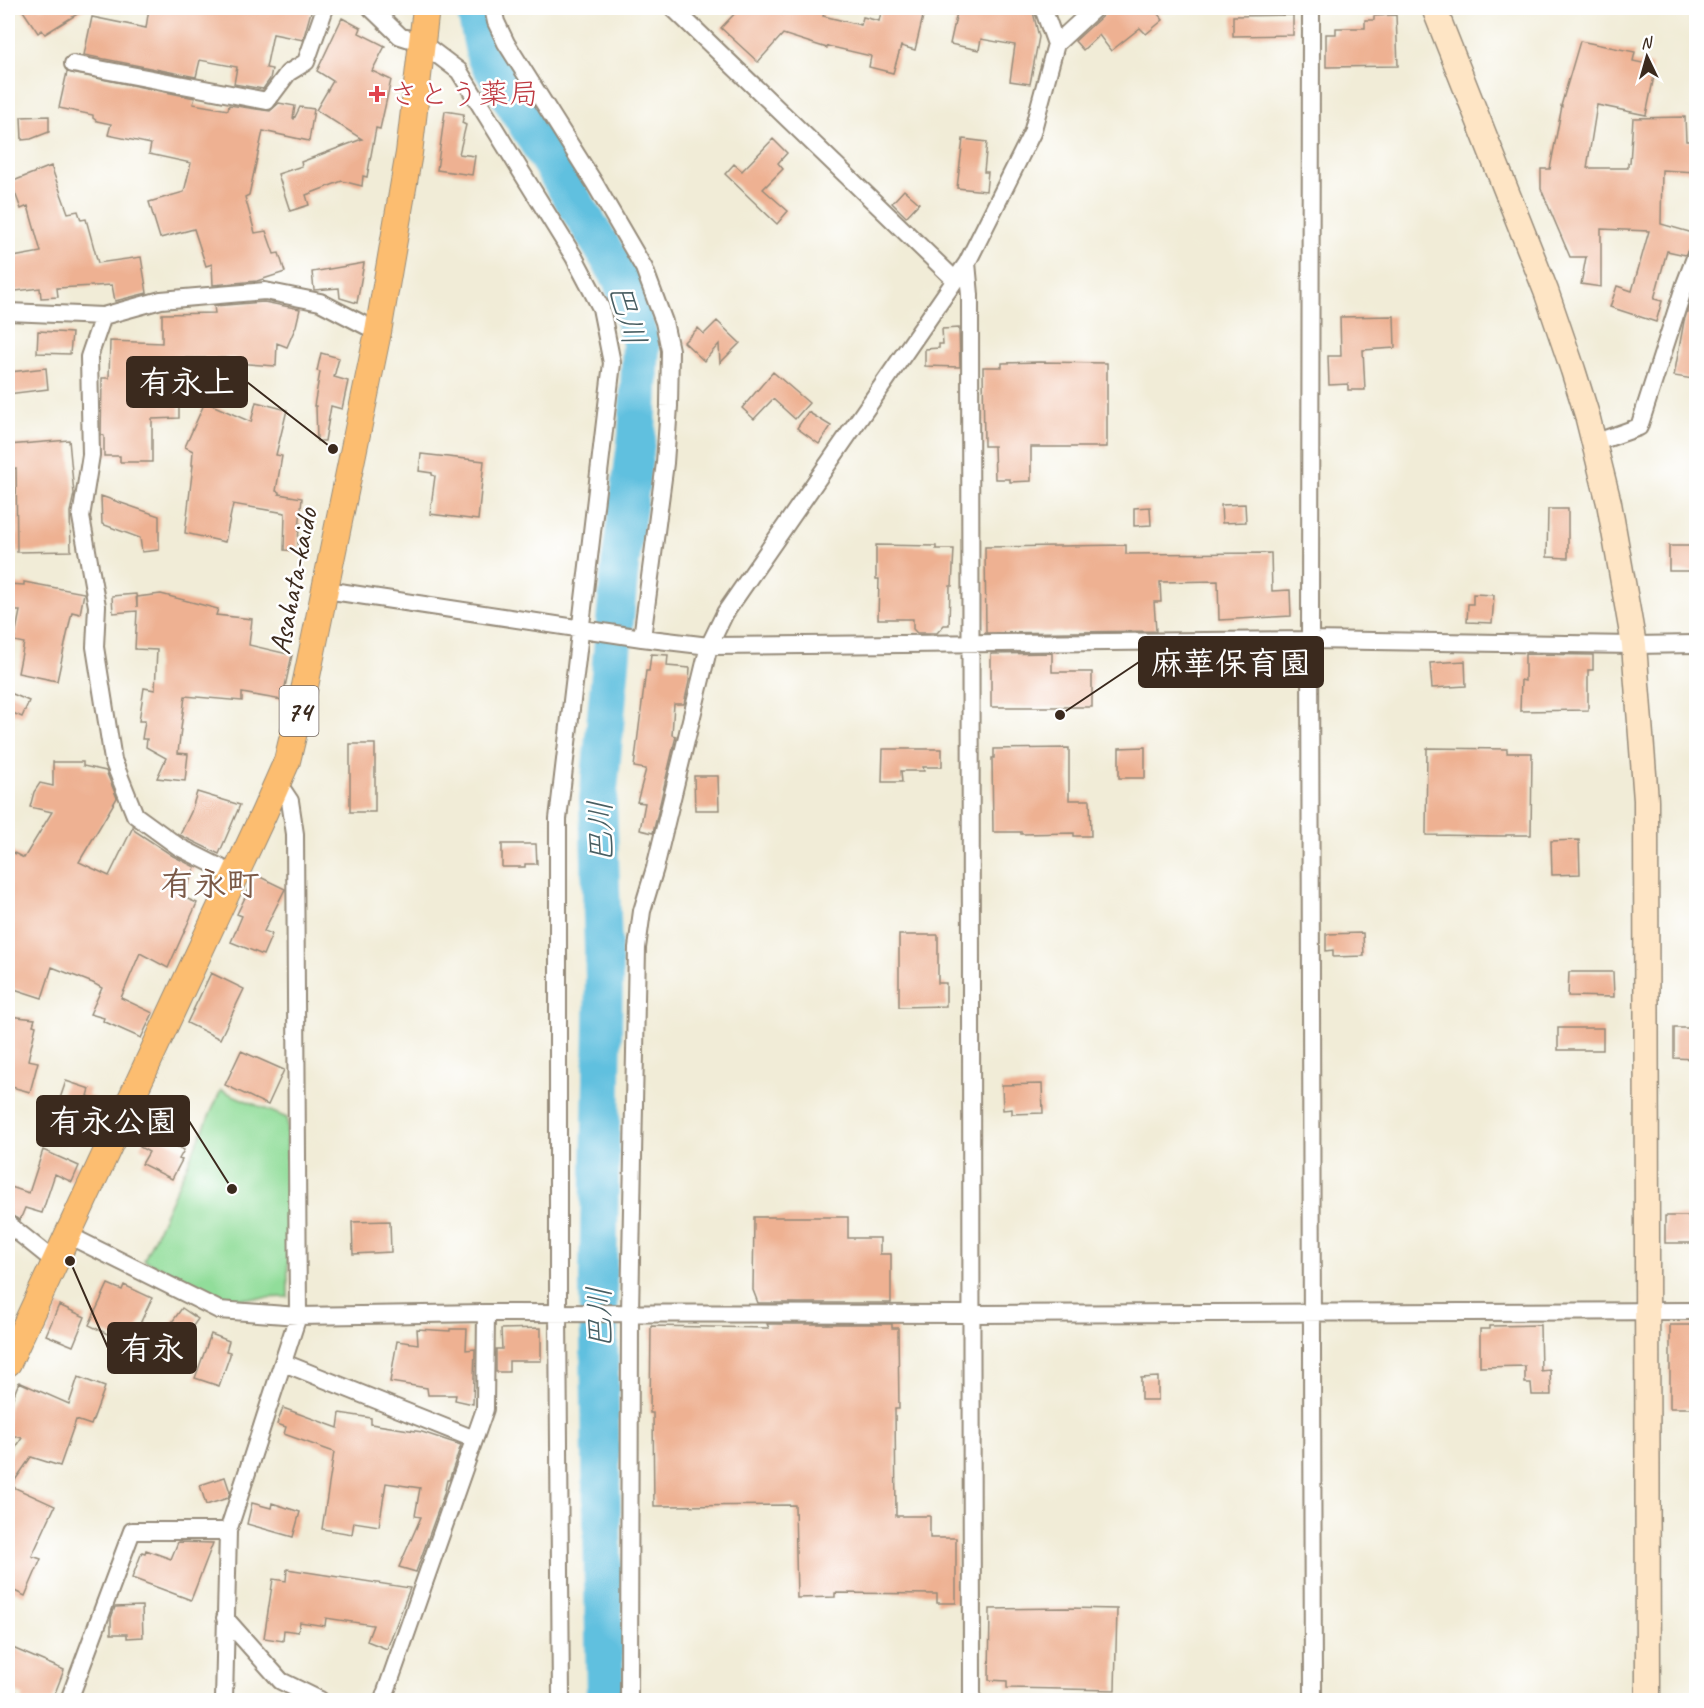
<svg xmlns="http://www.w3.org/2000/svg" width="1704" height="1708" font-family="Caveat,'Klee One',sans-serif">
	<rect width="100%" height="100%" fill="#fff"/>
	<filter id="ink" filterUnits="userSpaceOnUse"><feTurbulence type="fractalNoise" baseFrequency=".0167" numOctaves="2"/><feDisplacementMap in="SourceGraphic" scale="12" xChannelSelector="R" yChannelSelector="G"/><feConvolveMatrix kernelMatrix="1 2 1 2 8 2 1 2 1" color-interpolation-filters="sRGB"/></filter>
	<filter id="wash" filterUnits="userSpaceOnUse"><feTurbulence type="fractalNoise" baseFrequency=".008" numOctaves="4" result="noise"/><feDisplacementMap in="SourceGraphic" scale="24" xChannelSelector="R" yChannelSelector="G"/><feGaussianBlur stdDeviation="1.35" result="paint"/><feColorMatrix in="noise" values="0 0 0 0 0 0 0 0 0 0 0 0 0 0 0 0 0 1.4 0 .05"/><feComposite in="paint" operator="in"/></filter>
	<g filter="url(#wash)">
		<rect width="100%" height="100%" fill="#f1ecd7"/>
		<path fill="#91dd9a" stroke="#66845c" stroke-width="1.5" d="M221 1090 287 1118 288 1297 228 1299 144 1260Z"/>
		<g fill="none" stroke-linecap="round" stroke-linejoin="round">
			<path stroke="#61c0df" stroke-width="38" d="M475 8 485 56 621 278 641 343 637 435 620 567 598 800 604 977 598 1279 605 1700"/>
		</g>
		<g id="blocks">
			<path fill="#eeb192" d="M21 8H87L45 34 42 30 38 33Z
				M149 8H312L303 40 273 34 266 68 272 69 270 79 263 89 234 84 237 67 200 60 196 77 84 55 92 17 146 28Z
				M740 8H826L823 16 861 25 863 17 879 21 882 8H925L915 50 901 46 893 73 869 67 871 56 828 46 827 48 783 34 758 62 721 28Z
				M958 8H1026V10L1033 12 1039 37 1030 84 1010 81 1015 45 981 39 979 50 950 44Z
				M1111 8H1153L1163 20 1146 34 1140 28 1111 51 1099 35 1083 50 1075 41Z
				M1293 15V35L1233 36V16Z
				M1396 15 1398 66 1326 67V34H1336V28H1365V20H1374V16Z
				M342 18 361 28 359 33 385 46 372 71 391 80 380 129 376 128 367 177 363 176 362 186 342 181 306 195 309 205 290 211 278 174 302 166 301 162 362 139 316 110 333 81 317 71Z
				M1580 41 1635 52 1633 61 1652 65 1650 75 1654 76 1646 115 1597 105 1587 168H1628V163H1630L1633 118 1685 117 1686 141H1696V172L1662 170 1661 224 1693 233 1690 247 1685 255 1667 251 1654 299 1662 301 1656 322 1610 307 1617 286 1632 291 1649 231 1601 229V287L1581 284 1586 257H1570L1541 189V169H1550L1562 106H1561Z
				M67 72 195 98 193 104 228 110 229 105 270 111 279 103 295 106 293 118 294 119 300 107 314 109 309 141 263 131 249 195 245 197 255 233 266 231 274 254 279 253 285 272 257 281 213 285 212 264 206 266 194 229 160 238 149 202 184 192 191 163 149 154 151 144 108 135 111 124 97 121 93 118V115L59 108Z
				M445 111 464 114 462 123 466 125 459 154 475 156 472 175 437 170Z
				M49 116V132L31 139 22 140 21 117Z
				M773 139 787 153 778 163 783 169 763 189 788 211 777 224 725 174 734 164 742 171Z
				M963 139 987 142 984 172H988L986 191 957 188Z
				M51 166 68 213 78 211 81 220 86 219 98 263 141 257 147 293 115 301 112 285 57 288 58 297 41 298 40 288 8 292V258L41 252 28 206 21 209 11 182Z
				M904 190 919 203 906 217 892 203Z
				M364 263 357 303 340 298 339 288 314 290 312 272Z
				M1691 300 1696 301V362L1693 379 1674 376 1684 321Z
				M264 302 300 309 296 326 287 347 277 343 276 366 235 363V358H170V364L149 362 147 378 170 383V399H179V418L152 419V462H120V456H104V436L101 435 102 378H109L110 341 162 343V314L215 313 214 306Z
				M1394 316 1395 348 1363 350 1365 390H1348V384L1329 385 1328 356H1341L1340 317Z
				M717 321 740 343 720 363 719 344 704 361 684 342 698 328 704 334Z
				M959 328 960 367 925 366V349L939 348V344H943L942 329Z
				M38 331 72 333 70 354 37 353Z
				M321 353 339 358 334 377 348 381 342 409 331 406 325 441H317L316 406H314L320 372 317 371Z
				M1040 362 1107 363V447H1031V481L1010 482V479H995L994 446H984L983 367H1002V363Z
				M46 368 48 389 8 394V376H10V372Z
				M773 372 809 403 795 419 773 399 754 419 742 408Z
				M205 402 251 422 256 402 287 410 276 455 282 456 276 491 279 492V494L302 498 297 551 284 550 285 513 233 504 225 542 185 533 193 465H192L193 451 185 447Z
				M808 412 831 426 819 444 797 428Z
				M69 440 74 494 70 512 71 551 17 552 16 468 8 470V445Z
				M421 454 484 461 478 520 430 514 435 476 432 475V473L419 471Z
				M101 496 159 516V550L142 552 140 538 102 524Z
				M1245 504 1246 522 1222 523 1221 505Z
				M1150 507 1151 525 1134 526V508Z
				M1548 509H1568V558L1547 557Z
				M876 545 936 546V549H954L952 586H950L949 625H944L937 633H917L913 629V619H878L879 579H876Z
				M1126 545V554L1271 553 1272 591 1290 590 1291 616 1219 620 1218 581 1160 582 1161 602H1154L1156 631 986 633 985 547Z
				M1669 546H1696V571H1669Z
				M24 582 84 593 80 614 72 612 57 681 18 673 24 643 14 641 20 611H8V584L24 585Z
				M136 594 137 607V597L161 594 218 609 216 615 252 619 249 645 292 655 282 700 242 693V701L185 696 178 753 188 754 185 781 157 778 166 758 146 747 147 739H142L145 721H139L144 688 155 690 157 650 135 649 137 611 113 613 112 596Z
				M1473 594 1494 595 1492 623 1467 622 1468 604H1473Z
				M1052 653V672H1092V707H991V654Z
				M651 654 668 655 667 666 690 668 689 682 684 704H674L672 735 676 736 653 833 640 830 645 803 637 802 646 769 634 767 646 671H649Z
				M1525 654 1593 655V670H1588V710L1520 711 1521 680 1525 681Z
				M1465 661 1466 686 1432 688 1430 663Z
				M8 692 29 701 22 717 8 711Z
				M350 744H375V812H350Z
				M1145 747V778H1119V748Z
				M1069 748V800H1090L1091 836H1074V833L1021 834V832H993L992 758H994V749Z
				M1427 748 1507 749V753H1532L1531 835H1506V836L1426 835Z
				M883 749H942V767H923L924 771H901L902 782H882Z
				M53 762H83V766L106 771 117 798 79 862 109 876 133 827 135 831 173 856 195 867 183 897 197 903 168 968 140 953 121 998 153 1013 141 1038 103 1021 104 1018 90 1014 102 988 93 983 52 967 42 998 8 987 12 967 8 965V850L24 858 52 812 30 807 34 792 40 783 53 786Z
				M694 776H718L719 810H695Z
				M197 792 240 805 219 854 180 835 191 812Z
				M1579 840 1580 874 1552 875 1551 841Z
				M502 844H536L537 864H525V867H502Z
				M256 875 285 889 264 931 272 934 263 955 231 942 242 916 237 914Z
				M1363 933 1364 956 1333 957V950L1326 951V934Z
				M899 935H938V983H946V1006L899 1007Z
				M1569 972H1613L1614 997 1568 996Z
				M211 973 244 989 220 1039 187 1023Z
				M8 1016 35 1019 33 1025 36 1026 28 1060 38 1062 30 1092 8 1086Z
				M1558 1028H1603V1050H1558Z
				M1674 1028H1696V1059L1674 1058Z
				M241 1051 284 1070 268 1105 225 1085Z
				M66 1081 90 1089 88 1096 99 1100 90 1128 54 1116Z
				M1042 1084 1043 1113 1012 1114V1109L1003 1110 1002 1085Z
				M148 1132 184 1150 179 1159 182 1160 172 1179 142 1164 149 1152 140 1147Z
				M43 1150 79 1166 72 1182 55 1174 42 1213 25 1208 20 1220 8 1214V1186L29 1193Z
				M1665 1216H1696V1243H1665Z
				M754 1217H848V1238H880V1254H891V1303H758L753 1290Z
				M390 1221 391 1252 353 1254 352 1222Z
				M108 1284 122 1290 124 1285 152 1298 130 1345 89 1325Z
				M59 1305 85 1317 73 1346 46 1335Z
				M182 1308 198 1319 190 1330 165 1332Z
				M767 1324H892V1328H898L899 1409H895L896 1516H930V1538H956V1603H937V1594L835 1593V1597L797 1598 795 1505 654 1506 653 1413H650L651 1326 769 1328Z
				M1540 1325 1541 1371 1550 1370 1551 1395H1532L1531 1383H1525V1366L1480 1367V1329H1490V1326Z
				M1670 1325H1696V1408H1670Z
				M541 1328V1361H509V1372H496V1349H502L501 1329Z
				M417 1329 450 1331V1329H467L466 1350 475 1349 473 1404 455 1400 456 1395H428L427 1388 390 1382 397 1341 418 1344Z
				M211 1334 229 1341 226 1351 230 1352V1355L219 1386 195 1378Z
				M78 1377 105 1387 91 1425 76 1420 60 1466 31 1457 11 1486 55 1506 32 1556 41 1559 25 1596 8 1588V1460L22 1438 8 1434V1410L19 1382 69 1404Z
				M1158 1377V1400H1141V1378Z
				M283 1408 338 1428 340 1413 371 1418V1424L422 1432 461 1445 449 1480H447L444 1494 416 1572 399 1567 421 1517 415 1516 420 1488 386 1483 379 1526 354 1522 352 1534 322 1529 334 1452 284 1434 286 1427 277 1424Z
				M225 1477 230 1492 228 1498 206 1505 200 1485Z
				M252 1503 271 1508 272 1503 300 1512 293 1537 247 1524Z
				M178 1542 213 1543 191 1600 132 1578 142 1552 145 1553 146 1550 171 1559Z
				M287 1569 410 1588 387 1649 367 1641 373 1625 326 1618 325 1626 300 1622 298 1632 284 1630 283 1641 264 1638 273 1579 286 1581Z
				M142 1606 143 1637 127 1638V1634H111V1618L115 1607Z
				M1066 1608 1117 1609 1115 1690 1007 1688V1681L989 1680 990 1609Z
				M8 1646 64 1670 52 1701H22L24 1696 8 1688Z"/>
		</g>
	</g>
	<g filter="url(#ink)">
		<use href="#blocks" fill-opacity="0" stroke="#968b7a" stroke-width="1.5"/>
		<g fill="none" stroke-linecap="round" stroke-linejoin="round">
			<g stroke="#968b7a" stroke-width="20">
				<path id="street" d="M371 8 400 36 422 43 459 71 574 257 601 308 612 363 558 819V1314L561 1700
					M493 8 496 22 506 43 595 184 644 268 664 322 670 350 669 406 665 463 642 638
					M673 8 954 279
					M1311 8 1310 640 1313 1700
					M1056 44 1095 8
					M73 64 267 101 288 73 306 62 325 8
					M967 263 970 295 972 1700
					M8 312 103 316 161 300 265 291 320 302 378 332
					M103 316 89 357 91 455 81 517 97 606 95 647 113 760 135 815 179 847 235 875
					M1594 443 1639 427 1685 284 1696 255
					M326 590 642 638 709 646 1310 640 1634 645 1696 644
					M8 1224 54 1261
					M66 1234 219 1310 298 1316 486 1313 971 1314 1696 1311
					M284 1363 474 1439
					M225 1618 281 1681 320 1700
					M69 1700 132 1531H228
					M224 1700 228 1531 298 1316 295 834 290 801 278 783
					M383 1700 485 1409 486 1313
					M629 1700 630 1313 637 948 642 911 655 868 709 646 725 613 967 263 1032 133 1056 44 1043 8"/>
			</g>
			<g stroke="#968b7a" stroke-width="27">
				<path id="secondary" d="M1434 8 1546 291 1573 370 1587 415 1609 503 1634 645 1646 800 1648 1700"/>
			</g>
			<g stroke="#968b7a" stroke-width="28">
				<path id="primary" d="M8 1363 264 813 287 761 305 686 378 332 409 153 426 8"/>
			</g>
			<use href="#street" stroke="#fff" stroke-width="16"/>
			<use href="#secondary" stroke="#fee5c5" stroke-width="24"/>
			<use href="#primary" stroke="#fcbd6f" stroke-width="26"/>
		</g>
	</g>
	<path fill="#e0444e" stroke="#fff" stroke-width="2" d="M374 85h6v6h6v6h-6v6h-6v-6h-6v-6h6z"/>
	<g text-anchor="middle" stroke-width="5" stroke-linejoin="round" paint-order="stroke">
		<rect fill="#fff" stroke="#766a62" stroke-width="1.5" x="279.5" y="686" width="39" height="50" rx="4.5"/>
		<g font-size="28" font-weight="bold" fill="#3b2a1e">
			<text x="299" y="721">74</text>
		</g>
		<g font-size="30" fill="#be3a42" stroke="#fff" text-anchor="start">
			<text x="389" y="104">さとう薬局</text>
		</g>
		<g font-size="30" fill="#3b2a1e" stroke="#fff">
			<text transform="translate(293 581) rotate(-79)" y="10">Asahata-kaido</text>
		</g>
		<g font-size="32" font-style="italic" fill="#485e62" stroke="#fff">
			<text transform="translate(628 314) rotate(75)" y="11">巴川</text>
			<text transform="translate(600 832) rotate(-91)" y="11">巴川</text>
			<text transform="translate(599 1318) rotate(-91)" y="11">巴川</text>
		</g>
		<g font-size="33" font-weight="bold" fill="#7a5947" stroke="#fff">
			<text x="210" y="895">有永町</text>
		</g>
	</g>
	<path fill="none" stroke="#3b2a1e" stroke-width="2" d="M333 449L247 382M1060 715L1139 662M232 1189L189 1121M70 1261L108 1348"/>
	<g fill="#3b2a1e" stroke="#fff" stroke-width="2">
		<circle cx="333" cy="449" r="6"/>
		<circle cx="1060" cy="715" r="6"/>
		<circle cx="232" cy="1189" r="6"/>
		<circle cx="70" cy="1261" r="6"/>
	</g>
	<g fill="#3b2a1e" stroke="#3b2a1e" stroke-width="2">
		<rect x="127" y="357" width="120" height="50" rx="6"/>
		<rect x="1139" y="637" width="184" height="50" rx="6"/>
		<rect x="37" y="1096" width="152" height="50" rx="6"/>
		<rect x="108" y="1323" width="88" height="50" rx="6"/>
	</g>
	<g font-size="32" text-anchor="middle" font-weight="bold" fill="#fff">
		<text x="187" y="393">有永上</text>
		<text x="1231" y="674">麻華保育園</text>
		<text x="113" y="1132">有永公園</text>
		<text x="152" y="1359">有永</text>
	</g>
	<rect width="1704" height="1708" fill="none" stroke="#fff" stroke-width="30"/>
	<g transform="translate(1647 57) rotate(355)" stroke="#ffffff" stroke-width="4.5" paint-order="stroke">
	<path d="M0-4.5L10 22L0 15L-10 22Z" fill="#3b2a1e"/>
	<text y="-9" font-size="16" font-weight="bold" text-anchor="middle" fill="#3b2a1e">N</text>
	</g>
</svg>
